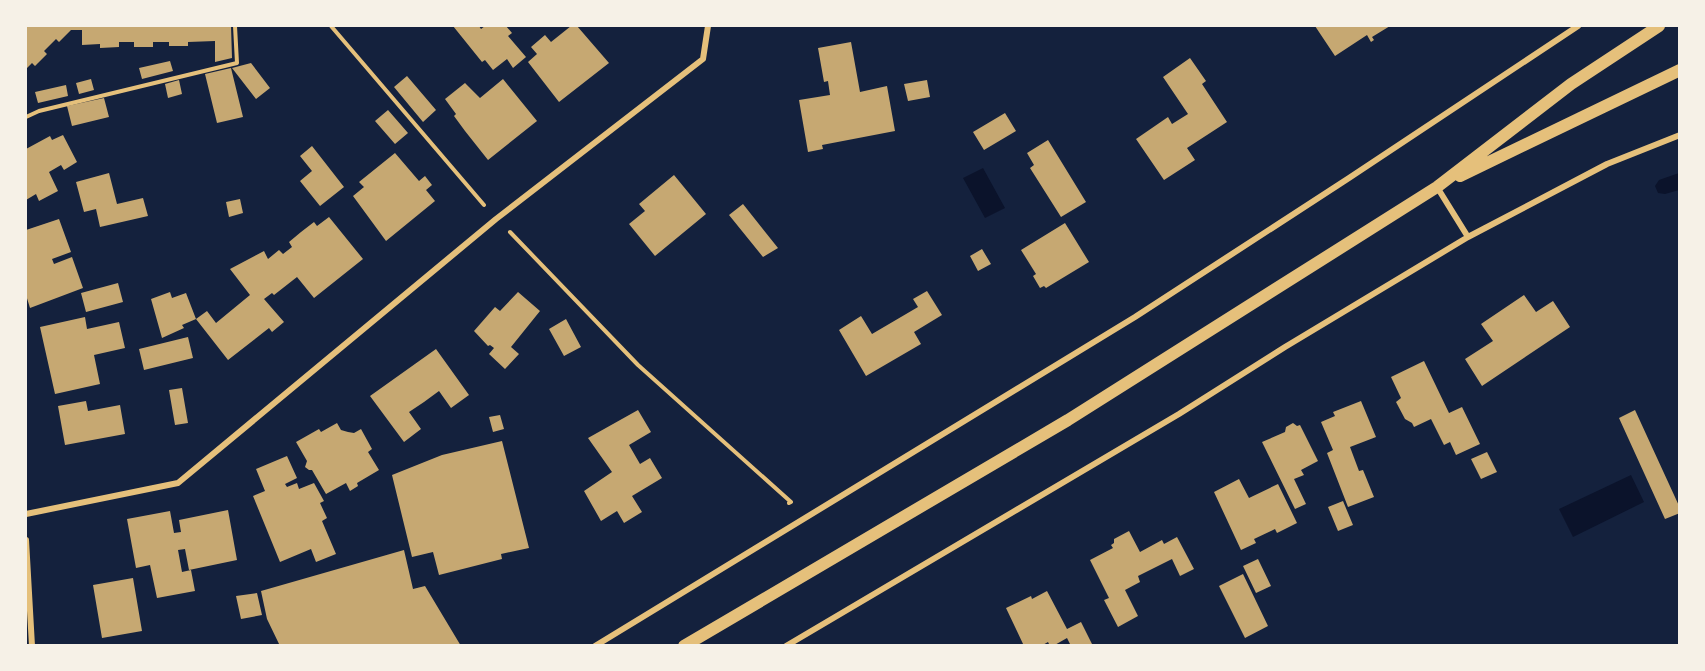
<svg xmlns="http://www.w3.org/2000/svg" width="1705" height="671" font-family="Barlow,sans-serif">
	<rect width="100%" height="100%" fill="#14213d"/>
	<path fill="#0b132b" d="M983 168 1005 208 985 218 963 178Z
		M1679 173V190L1665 194 1658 193 1655 186 1659 180Z
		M1631 475 1644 502 1573 537 1559 509Z"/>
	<path fill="#c6a872" d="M26 26H231L232 58 215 62V41L188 42V46H169V42H153V47H134V42H119V47L100 48V44L82 45V30H71L59 42 56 39 44 51 47 54 35 66 32 63 26 69Z
		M453 26H479L481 29 485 26H506L512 33 508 36 526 57 513 68 507 59 493 70 485 60 482 62Z
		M571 26H577L609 63 559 102 528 62 537 54 531 47 545 35 551 42Z
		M1315 26H1390L1372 37 1374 40 1371 42 1367 35 1335 56Z
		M851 42 860 92 887 86 895 131 822 145 823 149 808 152 799 100 830 95 828 81 824 82 818 48Z
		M1190 58 1206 81 1202 84 1227 122 1187 148 1195 160 1164 180 1136 139 1168 117 1172 124 1188 114 1163 77Z
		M170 61 173 71 142 79 139 68Z
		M251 63 270 88 256 99 232 68Z
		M231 68 243 117 217 123 205 74Z
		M407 76 436 110 423 122 394 87Z
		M91 79 94 90 79 94 76 83Z
		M503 79 537 121 488 160 465 131 454 116 456 114 445 99 465 83 480 98Z
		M179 80 182 94 168 98 165 84Z
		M927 80 930 97 908 101 904 84Z
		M66 85 68 96 38 103 35 92Z
		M104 98 109 117 72 126 67 106Z
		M388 110 408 133 395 144 375 121Z
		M1005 113 1016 131 984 150 973 132Z
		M63 135 77 162 64 170 61 165 49 172 58 191 39 201 36 194 26 200V149L50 136 52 140Z
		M1048 140 1086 202 1061 217 1030 168 1034 165 1027 153Z
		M312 146 344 187 320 206 300 181 312 171 300 156Z
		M395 153 419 181 425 176 432 185 426 190 435 201 386 241 353 196 364 187 359 182Z
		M109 173 117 204 143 198 148 216 100 227 96 209 84 212 76 182Z
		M674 175 706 214 655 256 629 224 645 211 639 204Z
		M240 199 243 213 229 217 226 202Z
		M743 204 778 248 763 257 729 215Z
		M329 217 363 259 314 298 297 277 274 295 272 293 264 299 284 322 272 332 269 328 228 360 196 319 207 311 216 323 250 295 230 269 264 251 268 259 279 250 283 254 292 247 289 242 301 232 314 222 317 226Z
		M59 219 71 252 52 259 54 264 72 257 83 288 30 308 26 295V230Z
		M1065 223 1089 262 1046 288 1044 286 1040 288 1033 276 1036 274 1021 250Z
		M982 249 991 264 978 271 970 256Z
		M118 283 123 302 86 312 81 293Z
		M927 291 942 315 914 332 921 344 866 376 839 330 861 316 872 334 918 307 913 299Z
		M170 292 172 298 186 293 196 319 182 325 184 328 162 338 151 299Z
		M518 292 540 311 511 347 519 354 505 369 489 354 494 348 490 345 488 346 474 331 495 307 500 311Z
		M1524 295 1536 312 1553 301 1570 327 1482 386 1465 359 1493 341 1481 324Z
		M85 317 87 329 119 322 125 348 94 355 100 384 55 394 40 327Z
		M566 319 581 347 564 356 549 329Z
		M188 337 193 358 144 370 139 349Z
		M436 349 469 395 451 408 439 391 424 402 409 412 421 429 404 442 370 396Z
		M1424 361 1449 413 1462 407 1480 444 1456 455 1450 442 1444 445 1431 419 1414 427 1412 423 1405 419 1396 402 1401 398 1391 377Z
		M182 388 188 423 175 425 169 390Z
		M86 401 88 411 120 405 125 434 65 445 58 406Z
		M1361 401 1376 437 1350 447 1359 471 1363 470 1374 497 1348 507 1327 453 1333 450 1321 422 1335 416 1333 412Z
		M638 410 651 432 629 445 640 464 650 458 662 478 632 496 642 512 624 523 617 511 601 521 584 491 612 472 588 438Z
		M1635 410 1680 508V513L1665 519 1619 418Z
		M500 415 504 429 493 432 489 417Z
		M337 423 341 430 348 432 354 433 361 429 372 449 368 452 379 470 357 483 358 486 350 491 346 483 326 494 312 470H309L305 467 307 461 296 442 319 429 321 432Z
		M1293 423 1297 426 1300 425 1318 461 1301 470 1304 475 1294 479 1306 504 1295 509 1262 442 1285 432 1286 427Z
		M502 441 529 548 501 554 502 559 439 575 433 552 412 557 392 475 442 455Z
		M1487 452 1497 472 1481 479 1471 459Z
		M287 456 297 478 285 484 287 487 297 483 299 489 314 483 324 501 320 503 327 518 322 521 336 554 316 562 311 549 280 562 253 496 265 491 256 469Z
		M1239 479 1249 498 1278 484 1297 523 1277 533 1275 529 1254 539 1256 543 1241 550 1214 492Z
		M1343 501 1353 525 1338 531 1328 507Z
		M228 510 237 560 189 570 185 549 178 550 182 572 191 570 195 591 157 598 150 565 136 568 127 519 170 511 174 533 181 532 179 520Z
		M1129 531 1140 552 1162 540 1164 544 1177 537 1194 569 1180 576 1172 559 1138 576 1140 582 1125 590 1138 616 1118 627 1104 600 1109 598 1090 560 1113 548 1111 545 1114 543V539Z
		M404 550 413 589 425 586 461 646H280L267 619 261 591Z
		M1258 559 1271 586 1256 593 1243 566Z
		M1243 574 1268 626 1245 638 1219 586Z
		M133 578 142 631 102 638 93 585Z
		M1047 591 1067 629 1081 622 1093 646H1071L1067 638 1053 646H1050L1048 642 1041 646H1024L1006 608 1031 596 1032 599Z
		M257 593 262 615 241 619 236 596Z"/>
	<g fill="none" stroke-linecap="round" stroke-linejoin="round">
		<path stroke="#e5c07b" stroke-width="4" d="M331 26 484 205
			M26 117 39 111 237 63 235 26
			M510 232 638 365 791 502 789 503"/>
		<path stroke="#e5c07b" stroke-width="6" d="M1437 187 1468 237
			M26 514 178 483 496 219 703 59 708 26
			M26 540 32 646
			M595 646 1135 317 1349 178 1578 26
			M786 646 1179 414 1285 347 1468 237 1607 164 1680 135"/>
		<path stroke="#e5c07b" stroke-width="12" d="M1460 176 1680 70
			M684 646 1068 420 1437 187 1571 84 1659 26"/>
	</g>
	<rect width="1705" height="671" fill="none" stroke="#f6f1e7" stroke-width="54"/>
</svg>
